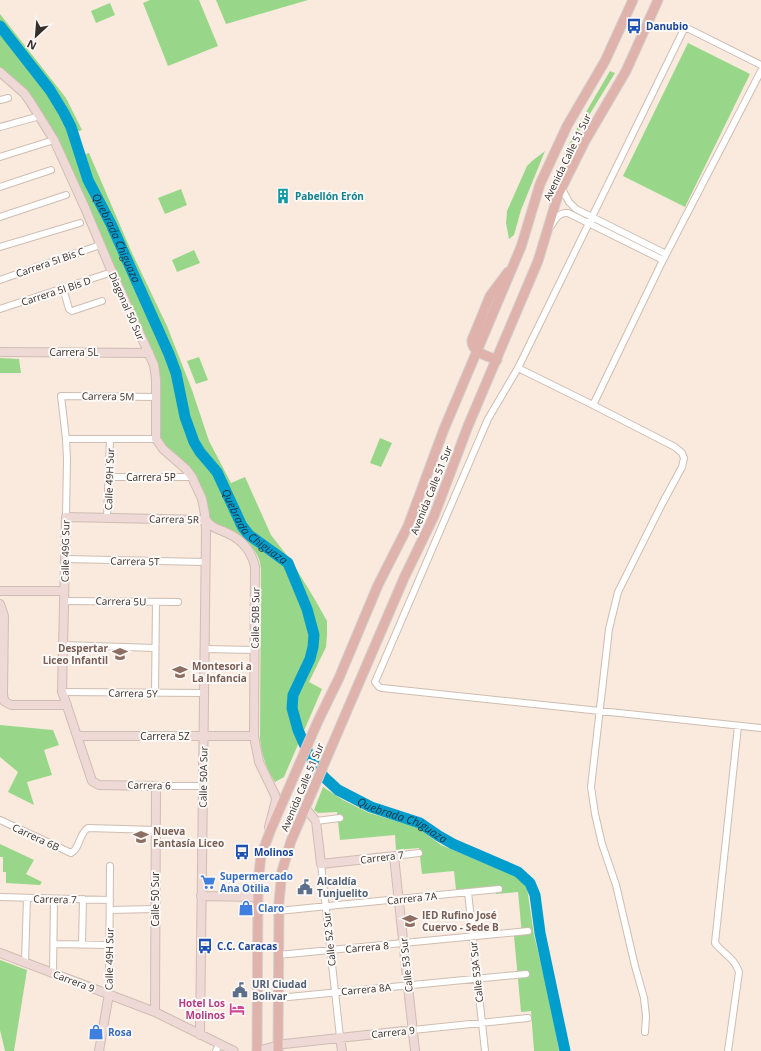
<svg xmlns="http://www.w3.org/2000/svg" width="761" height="1051" font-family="'Open Sans',sans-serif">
	<rect width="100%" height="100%" fill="#fae9dd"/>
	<path fill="#98d789" d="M150 0H199L218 46 168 66 143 3Z
		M216 0H308L226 24Z
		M110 3 115 15 96 23 91 11Z
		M0 14 66 98 82 130 76 132 83 155 89 153 132 253 167 326 192 390 209 441 231 483 245 477 271 535 292 562 314 598 327 621V635L326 647 309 682 322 689 284 777 275 782C266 768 262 756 260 739L261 571C261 567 260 562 259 559 254 546 240 534 228 529 222 526 216 526 211 521L190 469 180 458 165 446 159 437 160 386 59 144 0 69Z
		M688 43 750 74 685 207 623 176Z
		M610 71 615 73 561 161 579 124Z
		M545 151 521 210 514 235 509 239 506 223 507 211 527 166 532 161Z
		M181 189 187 205 165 214 158 198Z
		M194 250 200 263 177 272 172 260Z
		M199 357 208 380 196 384 187 361Z
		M0 358 19 359 21 373H0Z
		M380 438 392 443 381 467 370 463Z
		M0 725 53 730 59 745 44 750 52 775 27 782 34 805 8 792 18 772 0 757Z
		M323 787 343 800 369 813 417 827 441 845 517 877 523 882 527 888 534 935 549 997 559 1051H534L531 1011 521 1012 514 936 522 935 518 892 496 894 495 886 456 890 454 871 422 874 419 848 396 850 395 835 340 840 337 812 318 813 314 810Z
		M0 844 34 860 26 874 42 882 40 885 6 883V872H3V857H0Z
		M0 960 27 970 14 1051H5L0 1030Z"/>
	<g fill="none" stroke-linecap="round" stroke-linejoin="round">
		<path stroke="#009dcd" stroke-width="11" id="s1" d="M0 26 50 90 64 113 71 127 88 180 111 224 169 354 176 373 185 417 194 442 200 452 217 472 242 526 249 535 288 563 307 609 314 635 313 647 310 659 293 695 292 708 298 730 309 755 324 777 338 790 371 807 420 823 439 836 453 844 518 872 530 883 535 895 540 933 565 1051"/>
		<g stroke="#cebdb2" stroke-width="8">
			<path id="street" d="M761 65 685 27 518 368 488 419 375 682 379 687 382 688 761 728
				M0 100 8 98
				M0 127 40 116
				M0 157 54 140
				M0 187 51 170
				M562 189 569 202 576 209 666 254
				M0 217 66 195
				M551 226C556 218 559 212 568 213L663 260
				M0 247 80 223
				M0 280 100 245
				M63 288 69 309 72 311 102 301
				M0 309 112 272
				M518 368 593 405 663 260 761 71
				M593 405 675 447 682 453 684 458 682 467 662 504 618 592 609 629 591 787 595 814 602 844 616 885 635 966 644 998 646 1016 645 1032
				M66 439H156
				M109 477H192
				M66 517 67 459 66 439 61 396 156 397
				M107 518 110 439
				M65 559 205 562
				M64 601 178 602
				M63 645 155 648
				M204 649 255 650
				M62 692 204 693
				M155 693 156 602
				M156 786H203
				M0 820 71 853C80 849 79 833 88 828L156 830
				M316 821 340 818
				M394 856 419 853
				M321 864 340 1037
				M468 892 485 1051
				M0 897 110 900
				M110 910 155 909
				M278 911 499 889
				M54 944 109 945
				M82 945 83 899
				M278 955 528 931
				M25 962 27 898
				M53 973 54 899
				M109 994 110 866
				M278 998 526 974
				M413 1030 528 1018
				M216 1051 219 1044
				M728 1051 739 972C734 957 723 954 715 943L738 726"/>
		</g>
		<g stroke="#cebdb2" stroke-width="10">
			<path id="secondary" d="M0 72 24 93 31 103 54 140 85 208 112 272 154 365 156 379V439L163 449 186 469 192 477 202 499 205 514 206 531 200 1035
				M0 352 149 353
				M206 520C211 528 219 529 227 533 242 539 252 552 255 567L254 736 259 762 275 795 276 800 269 827
				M0 591H64
				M0 604 4 616 3 694 4 701 11 705H67
				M77 736H254
				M305 808 316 821 321 864 394 856 415 1051
				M201 896 258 897
				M0 953 155 1012 234 1051
				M155 1012 156 786 99 785 92 781 64 697 62 692 66 517 206 520
				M340 1037 342 1051
				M99 1051 109 994
				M257 1051 284 1044 413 1030"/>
		</g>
		<g stroke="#d3d1d0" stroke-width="11">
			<path id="primary" d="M497 360C487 356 471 352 472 340L490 296 508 272
				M257 1051 258 882 261 856 271 829 318 721 339 678 378 585 408 526 444 429 521 247 540 184 567 126 605 61 633 0
				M278 1051 279 902 282 871 291 841 404 578 434 516 468 426 538 261 558 195 585 141 626 71 658 0"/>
		</g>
		<use href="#street" stroke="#fff" stroke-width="6"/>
		<use href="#secondary" stroke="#efd9d6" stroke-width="8"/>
		<use href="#primary" stroke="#dfb3ac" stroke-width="9"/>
	</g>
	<defs>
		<g id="bus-bare" transform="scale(1.2)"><path d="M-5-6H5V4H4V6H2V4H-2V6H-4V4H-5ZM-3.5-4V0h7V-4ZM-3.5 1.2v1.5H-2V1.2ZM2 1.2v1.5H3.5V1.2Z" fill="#1a4fb4" stroke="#fdf9f7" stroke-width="2.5" paint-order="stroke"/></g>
		<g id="building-bare" transform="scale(1.2)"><path d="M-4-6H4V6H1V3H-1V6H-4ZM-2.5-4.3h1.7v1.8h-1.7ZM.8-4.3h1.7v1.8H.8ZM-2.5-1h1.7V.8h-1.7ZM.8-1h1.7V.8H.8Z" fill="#0f9aa8" stroke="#fdf9f7" stroke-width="2.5" paint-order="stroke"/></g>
		<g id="school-bare" transform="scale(1.2)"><path d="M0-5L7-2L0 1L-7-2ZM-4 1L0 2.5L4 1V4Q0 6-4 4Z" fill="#8d6e63" stroke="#fdf9f7" stroke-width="2.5" paint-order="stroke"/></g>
		<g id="supermarket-bare" transform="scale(1.2)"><path d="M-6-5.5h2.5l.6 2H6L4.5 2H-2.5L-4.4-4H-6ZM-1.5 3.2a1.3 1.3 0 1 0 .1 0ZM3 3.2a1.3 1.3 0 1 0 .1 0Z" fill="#3f7fe0" stroke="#fdf9f7" stroke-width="2.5" paint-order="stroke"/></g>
		<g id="civic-bare" transform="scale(1.2)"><path d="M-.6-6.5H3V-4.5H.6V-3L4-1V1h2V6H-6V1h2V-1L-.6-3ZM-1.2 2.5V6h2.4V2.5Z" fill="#5c6f8a" stroke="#fdf9f7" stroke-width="2.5" paint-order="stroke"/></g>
		<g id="shop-bare" transform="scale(1.2)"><path d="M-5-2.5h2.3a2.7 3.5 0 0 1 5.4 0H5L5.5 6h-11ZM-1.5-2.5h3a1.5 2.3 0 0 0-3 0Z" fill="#3f7fe0" stroke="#fdf9f7" stroke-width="2.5" paint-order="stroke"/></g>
		<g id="hotel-bare" transform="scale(1.2)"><path d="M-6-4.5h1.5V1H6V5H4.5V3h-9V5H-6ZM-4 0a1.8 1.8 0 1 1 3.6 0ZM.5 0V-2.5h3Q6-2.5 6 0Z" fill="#d1479c" stroke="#fdf9f7" stroke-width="2.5" paint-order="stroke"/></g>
	</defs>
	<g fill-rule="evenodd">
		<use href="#bus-bare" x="634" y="26"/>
		<use href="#building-bare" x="283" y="196"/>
		<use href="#school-bare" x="120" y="654"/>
		<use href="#school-bare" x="180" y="672"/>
		<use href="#school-bare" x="141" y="837"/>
		<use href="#bus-bare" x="242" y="852"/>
		<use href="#supermarket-bare" x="208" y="882"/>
		<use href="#civic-bare" x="305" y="887"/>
		<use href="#shop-bare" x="246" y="908"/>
		<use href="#school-bare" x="410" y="921"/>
		<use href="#bus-bare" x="205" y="946"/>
		<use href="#civic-bare" x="240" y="990"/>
		<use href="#hotel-bare" x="237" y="1009"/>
		<use href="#shop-bare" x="96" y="1032"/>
	</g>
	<g text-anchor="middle" stroke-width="4" stroke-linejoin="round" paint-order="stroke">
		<g font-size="10" font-weight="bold" fill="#164399" stroke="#fdf9f7" text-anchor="start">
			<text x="646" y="30">Danubio</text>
			<text x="254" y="856">Molinos</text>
			<text x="217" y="950">C.C. Caracas</text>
		</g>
		<g font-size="10" fill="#352e2a" stroke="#fdf9f7">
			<text transform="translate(567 157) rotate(-64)" y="4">Avenida Calle 51 Sur</text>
			<text transform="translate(50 262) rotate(-19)" y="4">Carrera 5I Bis C</text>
			<text transform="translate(56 291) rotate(-18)" y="4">Carrera 5I Bis D</text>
			<text transform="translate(127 306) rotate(66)" y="4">Diagonal 50 Sur</text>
			<text x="74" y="356">Carrera 5L</text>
			<text transform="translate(108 396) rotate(1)" y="4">Carrera 5M</text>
			<text x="151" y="481">Carrera 5P</text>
			<text transform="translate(109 479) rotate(-88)" y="4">Calle 49H Sur</text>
			<text transform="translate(431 490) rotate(-68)" y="4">Avenida Calle 51 Sur</text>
			<text transform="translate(174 519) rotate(1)" y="4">Carrera 5R</text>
			<text transform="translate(65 551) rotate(-89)" y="4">Calle 49G Sur</text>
			<text transform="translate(135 561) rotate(1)" y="4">Carrera 5T</text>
			<text transform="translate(121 601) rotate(1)" y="4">Carrera 5U</text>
			<text transform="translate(255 618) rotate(-89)" y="4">Calle 50B Sur</text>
			<text transform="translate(133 693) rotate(1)" y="4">Carrera 5Y</text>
			<text x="165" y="740">Carrera 5Z</text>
			<text transform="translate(203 777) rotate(-89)" y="4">Calle 50A Sur</text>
			<text transform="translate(149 785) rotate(1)" y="4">Carrera 6</text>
			<text transform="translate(302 787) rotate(-67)" y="4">Avenida Calle 51 Sur</text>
			<text transform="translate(36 837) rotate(25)" y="4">Carrera 6B</text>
			<text transform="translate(382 857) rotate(-7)" y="4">Carrera 7</text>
			<text transform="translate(412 898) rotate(-6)" y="4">Carrera 7A</text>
			<text transform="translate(55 899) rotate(1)" y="4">Carrera 7</text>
			<text transform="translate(155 899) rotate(-90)" y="4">Calle 50 Sur</text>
			<text transform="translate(329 939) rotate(-96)" y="4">Calle 52 Sur</text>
			<text transform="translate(367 947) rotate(-5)" y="4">Carrera 8</text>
			<text transform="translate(109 959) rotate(-89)" y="4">Calle 49H Sur</text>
			<text transform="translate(406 965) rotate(-96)" y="4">Calle 53 Sur</text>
			<text transform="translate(476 972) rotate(-96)" y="4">Calle 53A Sur</text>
			<text transform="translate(74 981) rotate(21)" y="4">Carrera 9</text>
			<text transform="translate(366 989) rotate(-5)" y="4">Carrera 8A</text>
			<text transform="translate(393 1032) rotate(-6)" y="4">Carrera 9</text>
		</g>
		<g font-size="10" font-weight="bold" fill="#0d838f" stroke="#fdf9f7" text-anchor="start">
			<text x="295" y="200">Pabellón Erón</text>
		</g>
		<g font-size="10" font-weight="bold" fill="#785e54" stroke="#fdf9f7" text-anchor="start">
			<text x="108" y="652" text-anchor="end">Despertar<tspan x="108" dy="12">Liceo Infantil</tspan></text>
			<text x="192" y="670">Montesori a<tspan x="192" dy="12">La Infancia</tspan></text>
			<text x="153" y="835">Nueva<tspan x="153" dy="12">Fantasía Liceo</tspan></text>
			<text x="422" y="919">IED Rufino José<tspan x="422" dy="12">Cuervo - Sede B</tspan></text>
		</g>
		<g font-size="10" font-weight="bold" fill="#366cbe" stroke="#fdf9f7" text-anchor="start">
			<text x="220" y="880">Supermercado<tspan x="220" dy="12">Ana Otilia</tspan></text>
			<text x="258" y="912">Claro</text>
			<text x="108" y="1036">Rosa</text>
		</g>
		<g font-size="10" font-weight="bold" fill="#4e5e75" stroke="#fdf9f7" text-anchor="start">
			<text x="317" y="885">Alcaldía<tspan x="317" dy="12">Tunjuelito</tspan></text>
			<text x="252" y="988">URI Ciudad<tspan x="252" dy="12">Bolivar</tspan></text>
		</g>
		<g font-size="10" font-weight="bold" fill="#b23c85" stroke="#fdf9f7" text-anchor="end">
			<text x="225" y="1007">Hotel Los<tspan x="225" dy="12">Molinos</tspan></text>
		</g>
		<g font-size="11" font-style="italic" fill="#1d323c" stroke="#fdf9f7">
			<text dy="4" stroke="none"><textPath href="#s1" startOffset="244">Quebrada Chiguaza</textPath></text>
			<text dy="4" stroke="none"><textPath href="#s1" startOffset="569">Quebrada Chiguaza</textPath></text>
			<text dy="4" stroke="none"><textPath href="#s1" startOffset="941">Quebrada Chiguaza</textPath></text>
		</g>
	</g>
	<g transform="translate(36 36) rotate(206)" stroke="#fdf9f7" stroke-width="3" paint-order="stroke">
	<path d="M0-3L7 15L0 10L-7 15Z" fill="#352e2a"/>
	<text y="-6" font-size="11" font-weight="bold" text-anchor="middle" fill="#352e2a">N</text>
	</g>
</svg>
